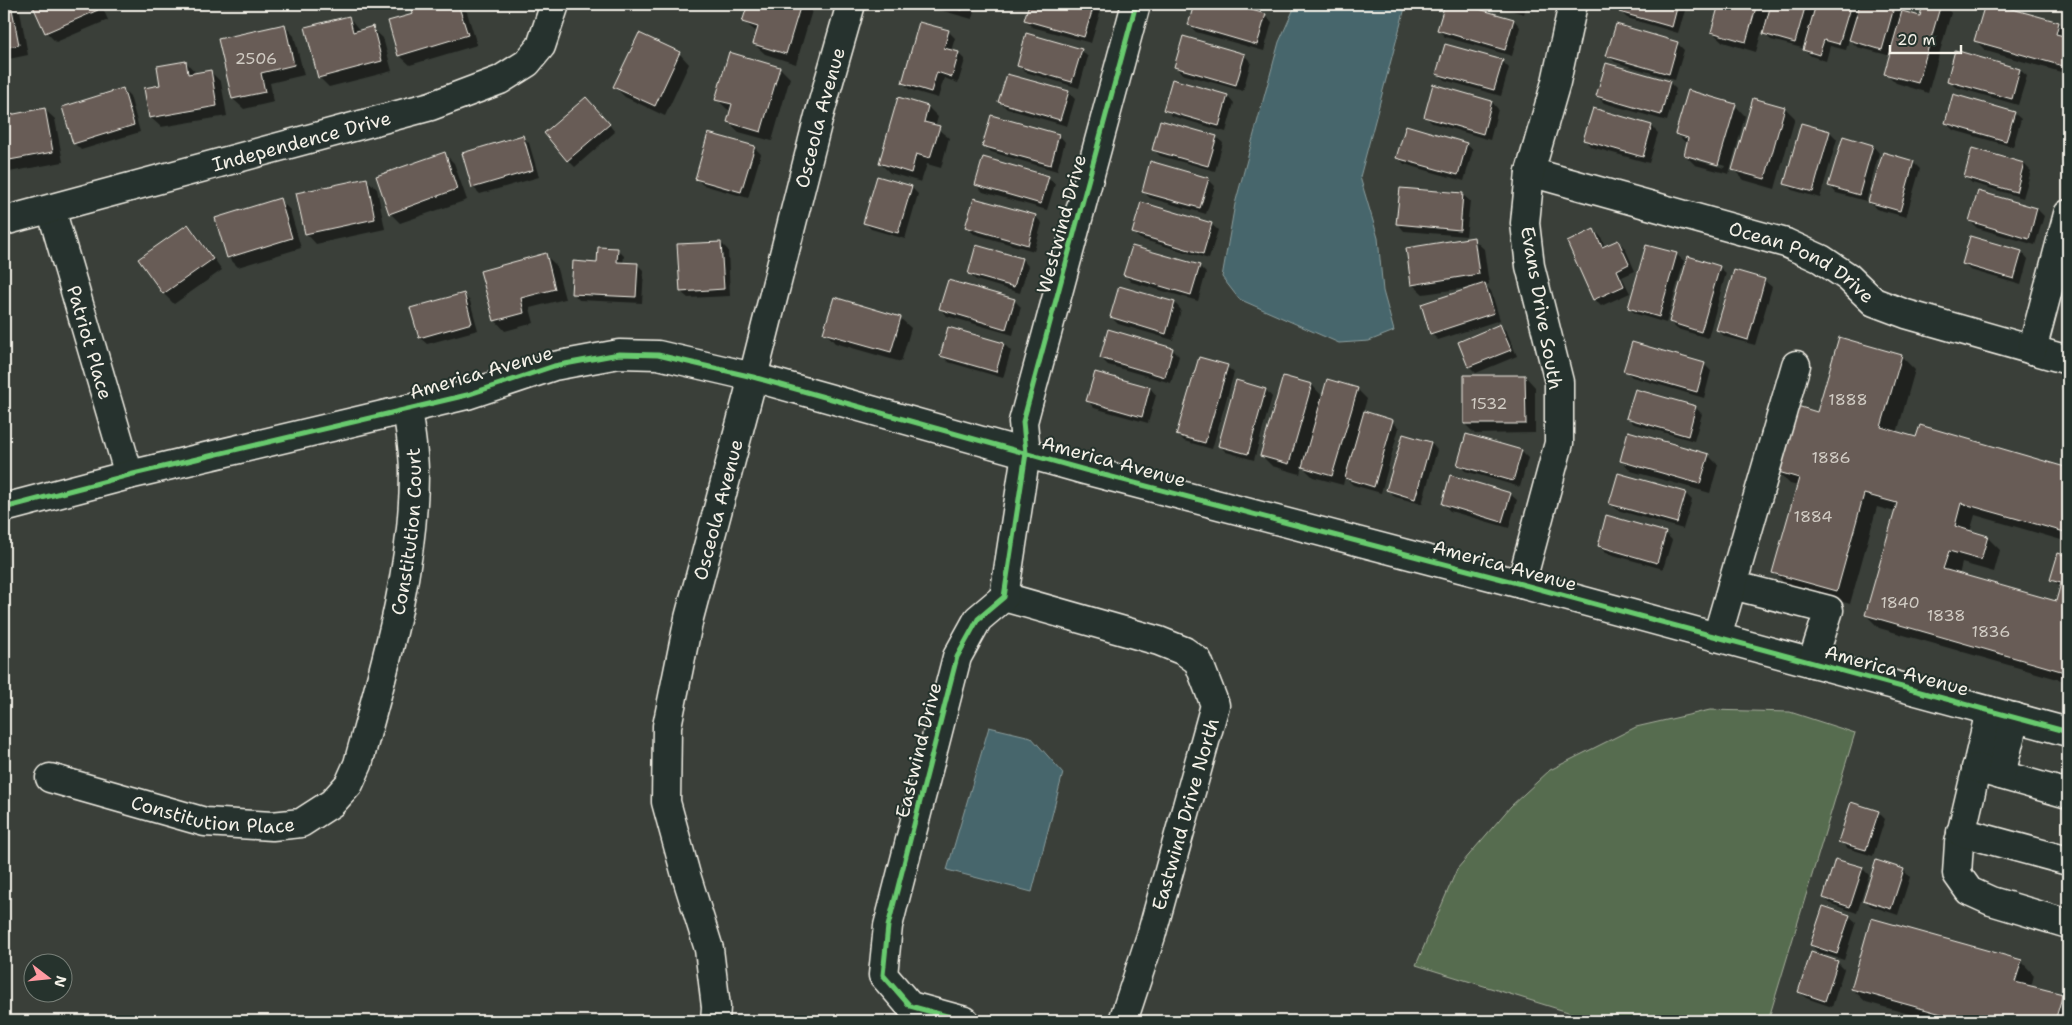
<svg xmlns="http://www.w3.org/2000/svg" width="2072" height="1025" font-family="'Shantell Sans',sans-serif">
	<rect width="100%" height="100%" fill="#3a3f39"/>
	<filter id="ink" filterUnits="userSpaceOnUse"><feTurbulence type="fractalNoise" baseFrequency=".02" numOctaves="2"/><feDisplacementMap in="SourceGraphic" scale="10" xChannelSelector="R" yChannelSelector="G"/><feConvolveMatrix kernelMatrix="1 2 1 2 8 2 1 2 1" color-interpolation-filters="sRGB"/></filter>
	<g filter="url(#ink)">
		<path fill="#576c50" stroke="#a6ae9c" d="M1710 710 1790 712 1855 733 1768 1021H1597L1416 965 1457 869 1511 806 1550 770 1636 727Z"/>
		<path fill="#46666c" stroke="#8c9e9e" d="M1296 4H1406L1360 177 1378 238 1383 291 1394 331 1369 341 1339 343 1239 299 1222 277 1235 204 1279 42Z
			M989 727 1031 737 1063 773 1032 892 947 870Z"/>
		<path fill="#0007" fill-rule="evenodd" d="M4 4H13L20 11 28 55 4 60Z
			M33 4H101L108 20 56 42 46 32Z
			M144 4H176L150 10Z
			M412 4H459L467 12 477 45 410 65 399 55 415 14Z
			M660 4H685L683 10Z
			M749 4H814L796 64 765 54 754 44 758 33 744 22Z
			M931 4H976L972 19 936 9Z
			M1030 4H1085L1093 6 1100 13 1091 43 1032 27 1025 20Z
			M1195 4H1225L1265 15 1272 22 1264 51 1196 32 1189 25Z
			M1259 4H1275L1274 8Z
			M1446 4H1457L1514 20 1520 27 1512 56 1445 37 1439 30Z
			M1488 4H1527L1524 14Z
			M1623 4H1687L1678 33 1627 18 1620 11Z
			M1721 4H1903L1901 12 1921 17 1924 4H1943L1951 13 1928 93 1896 83 1886 73 1891 56 1857 47 1849 39 1846 50 1830 46 1826 61 1811 56 1802 48 1771 40 1762 31 1756 52 1723 42 1712 32Z
			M1986 4 2059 23 2068 33V74L1986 51 1976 41Z
			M349 17 360 31 372 28 383 38 392 71 329 87 319 77Z
			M284 25 294 36 304 75 270 83 274 102 244 109 233 99Z
			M948 31 955 38 951 51 958 53 965 60 958 83 944 78 938 98 910 90 903 83Z
			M1677 43 1684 50 1675 80 1615 62 1608 55Z
			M1081 50 1088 57 1079 88 1025 72 1018 65Z
			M679 53 689 64 665 116 625 97 615 87Z
			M1244 55 1251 62 1243 91 1182 74 1176 67Z
			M1502 61 1509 68 1501 96 1444 80 1438 73Z
			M186 62 196 73 210 71 221 82 227 116 161 127 150 117 161 86Z
			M1606 64 1670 83 1676 89 1667 121 1604 103 1597 96Z
			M780 68 790 78 772 141 739 132 728 122 732 111 727 109 717 99Z
			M2020 70 2027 76 2018 105 1955 87 1948 80Z
			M123 89 130 96 140 132 81 150 74 143Z
			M1068 92 1075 99 1067 126 1007 109 1000 102Z
			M1228 96 1234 103 1226 132 1172 116 1165 109Z
			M1754 99 1785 108 1795 118 1775 189 1744 180 1734 170Z
			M1492 102 1498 109 1490 140 1432 123 1425 116Z
			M593 105 615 132 575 167 568 160Z
			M1735 105 1745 116 1729 174 1695 165 1685 155 1687 144 1677 134ZM1695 157 1725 166 1724 168 1695 160Z
			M928 107 938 117 935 127 949 138 941 168 927 164 921 182 890 173 880 163Z
			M44 109 55 119 63 162 4 173V130L6 129 4 117Z
			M2014 113 2021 119 2013 147 1953 130 1946 123Z
			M992 116 1059 135 1065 142 1057 171 991 152 984 145Z
			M1802 124 1830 132 1837 139 1820 198 1792 190 1785 183Z
			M1651 126 1658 133 1649 163 1591 147 1585 140Z
			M523 137 529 143 539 177 480 194 473 187Z
			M1216 137 1223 143 1215 171 1160 156 1154 150Z
			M1466 144 1473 150 1464 181 1404 164 1398 157Z
			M1873 146 1879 153 1866 201 1836 193 1830 186Z
			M754 147 761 154 748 198 703 185 696 178Z
			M1973 150 2024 164 2031 171 2023 198 1972 183 1965 177Z
			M444 153 454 163 467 200 400 223 390 213Z
			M1913 162 1920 169 1906 217 1876 209 1870 202Z
			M1048 177 1055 184 1047 210 983 192 976 185Z
			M366 179 377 189 385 229 316 244 306 233Z
			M1208 179 1215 186 1206 214 1150 198 1143 191Z
			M911 187 918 194 905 239 871 229 865 223Z
			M1979 192 2037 209 2044 216 2035 245 1977 228 1970 221Z
			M1463 195 1470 201 1466 236 1404 231 1398 224Z
			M280 200 290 210 301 248 238 267 228 257Z
			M1035 216 1042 223 1034 251 974 234 967 227Z
			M1211 224 1218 230 1209 259 1140 239 1133 233Z
			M188 225 198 236 222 270 174 304 164 294 140 259Z
			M1594 230 1601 237 1605 247 1618 241 1625 248 1635 271 1622 277 1630 293 1601 306 1594 299Z
			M1473 239 1484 249 1489 284 1485 285 1491 291 1500 320 1438 340 1431 333 1474 287 1423 294 1412 284Z
			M721 243 728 250 730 296 688 298 681 292Z
			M1647 246 1677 255 1684 261 1666 323 1636 314 1629 308Z
			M617 249 624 256 623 264H637L644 271 642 303 579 300 573 293 599 264Z
			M2022 252 2028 259 2021 285 1970 270 1963 263Z
			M545 255 556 265 565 299 530 308 534 323 505 331 495 320Z
			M1022 259 1028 266 1020 293 976 280 969 274Z
			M1199 266 1206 273 1198 301 1131 282 1125 275Z
			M1719 267 1726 273 1708 338 1677 329 1670 322Z
			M1735 272 1765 281 1772 287 1755 345 1725 337 1718 330Z
			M1120 287 1175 303 1181 310 1173 340 1118 324 1111 317Z
			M463 295 470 301 478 330 427 344 420 338Z
			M1014 300 1021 307 1013 335 947 316 940 309Z
			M900 318 911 328 901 362 835 343 825 332Z
			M1500 325 1507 332 1517 356 1476 373 1469 366Z
			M949 328 1004 344 1011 351 1003 378 948 362 942 355Z
			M1632 344 1705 365 1711 371 1704 398 1632 377 1625 370Z
			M1172 349 1179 356 1171 383 1108 365 1101 358Z
			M1901 356 1915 370 1897 433 2066 468 2068 461V542L1975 515 1970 532 1987 537 2000 550 1994 572 1962 563 1959 575 2056 603 2061 588 2052 579 2059 554 2068 557V682L1879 628 1866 615 1895 512 1877 507 1850 604 1787 586 1774 572 1798 486 1790 484 1776 470 1818 414Z
			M1227 367 1234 373 1212 449 1184 441 1178 434Z
			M1525 376 1535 387V433L1475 434 1465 424Z
			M1284 377 1312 385 1323 397 1357 389 1367 399 1363 412 1392 421 1399 428 1381 493 1353 485 1345 477 1343 485 1313 477 1302 466 1300 474 1272 466 1262 456Z
			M1237 382 1266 390 1272 397 1254 460 1226 452 1219 445Z
			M1150 388 1156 395 1148 423 1094 408 1088 401Z
			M1695 407 1702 414 1694 441 1634 424 1628 418Z
			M1403 435 1431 443 1437 450 1422 504 1395 497 1388 490Z
			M1521 451 1528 458 1520 487 1465 471 1459 464Z
			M1708 455 1718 465 1710 493 1631 471 1621 460Z
			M1685 493 1692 500 1683 529 1617 510 1610 503Z
			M1510 494 1517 500 1509 528 1450 511 1443 504Z
			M1665 533 1672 540 1663 569 1606 553 1599 546Z
			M1878 812 1885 819 1873 856 1847 848 1840 841Z
			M1862 868 1869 875 1857 913 1831 904 1824 898Z
			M1903 870 1910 877 1898 915 1871 906 1865 900Z
			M1849 916 1856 922 1844 960 1818 952 1811 945Z
			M2021 961 2034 975 2031 987 2062 996 2068 1002V1021H1934L1866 1002 1852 989Z
			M1837 962 1844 969 1832 1007 1806 998 1799 991Z"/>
		<path fill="#685c56" stroke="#f4f1e8" d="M4 4H11L19 45 4 48Z
			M32 4H96L98 10 45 33Z
			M411 4H439L440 6 458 4 468 35 398 56 388 21 413 14Z
			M748 4H801L786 54 753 44 758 27 742 22Z
			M941 4H964L962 10Z
			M1029 4 1094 5 1084 37 1024 20Z
			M1194 4H1229L1266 14 1257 45 1188 25Z
			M1445 4H1461L1514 19 1505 50 1437 30Z
			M1621 4H1678L1672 27 1619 12Z
			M1719 4H1757L1746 42 1711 32Z
			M1771 4H1806L1795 43 1763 34Z
			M1816 4H1851L1839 44 1824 40 1819 55 1803 50Z
			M1860 4H1895L1882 50 1849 40Z
			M1923 4H1941L1918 83 1884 74 1902 11 1920 16Z
			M1985 4H1994L2059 22 2056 34 2068 37 2063 66 1974 41Z
			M349 16 353 32 373 26 382 61 318 78 305 27Z
			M919 22 949 30 944 48 959 52 952 77 937 72 931 92 902 83Z
			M285 24 294 65 261 73 265 92 232 99 218 39Z
			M1616 24 1678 42 1669 74 1606 56Z
			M639 33 680 52 655 106 613 87Z
			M1026 33 1082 49 1072 82 1017 66Z
			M1183 36 1245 54 1236 85 1174 67Z
			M1445 44 1503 60 1494 90 1436 74Z
			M1955 50 2020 69 2012 99 1947 81Z
			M729 52 780 67 761 132 727 122 732 104 715 100Z
			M186 61 188 74 211 70 217 106 149 118 144 88 160 85 157 66Z
			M1606 63 1670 81 1661 115 1596 96Z
			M1007 74 1069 91 1060 120 998 102Z
			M1172 79 1228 95 1219 126 1163 110Z
			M1433 84 1492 101 1483 134 1424 117Z
			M123 88 134 125 73 144 62 107Z
			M1688 90 1736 104 1718 165 1684 155 1688 138 1675 134Z
			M1953 94 2015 112 2006 141 1945 123Z
			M586 97 610 124 567 161 544 133Z
			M898 97 928 106 924 122 940 126 930 158 916 154 911 173 879 163Z
			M1753 98 1785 107 1765 179 1732 170Z
			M45 108 53 152 4 161V116Z
			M1593 108 1652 125 1643 157 1583 140Z
			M991 115 1059 134 1051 165 982 146Z
			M1160 120 1217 136 1208 166 1152 150Z
			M1801 123 1830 131 1813 192 1784 184Z
			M1406 125 1467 143 1458 175 1396 158Z
			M708 133 755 146 741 192 695 179Z
			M523 135 533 170 472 188 462 153Z
			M1843 136 1873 145 1859 195 1828 186Z
			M1972 148 2024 163 2016 192 1964 177Z
			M445 152 457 189 389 214 376 176Z
			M1883 152 1914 161 1900 211 1868 202Z
			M983 157 1049 176 1041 204 975 185Z
			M1150 161 1209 178 1200 208 1142 192Z
			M877 176 912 186 898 233 863 223Z
			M367 178 375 219 305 234 296 193Z
			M1400 188 1463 193 1460 230 1396 224Z
			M1978 191 2037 208 2029 239 1969 221Z
			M280 198 292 238 227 258 215 218Z
			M974 198 1036 215 1028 245 965 227Z
			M1141 202 1212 223 1203 254 1132 233Z
			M188 224 213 259 163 294 138 259Z
			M1594 229 1602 247 1618 240 1629 264 1617 270 1624 286 1593 300 1567 242Z
			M1970 236 2022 251 2014 279 1962 264Z
			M1474 237 1479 274 1411 285 1406 248Z
			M721 242 724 289 680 292 677 244Z
			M976 245 1022 258 1014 287 968 274Z
			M1646 245 1677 253 1659 317 1628 308Z
			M1132 246 1200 265 1191 295 1123 275Z
			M598 247 618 248 617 262 638 263 636 297 571 294 573 261 597 263Z
			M546 253 555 289 521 298 524 313 494 321 480 271Z
			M1688 256 1720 266 1701 332 1669 322Z
			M1734 270 1765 279 1748 340 1716 330Z
			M948 280 1015 299 1006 329 939 309Z
			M1485 283 1494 313 1430 334 1421 304Z
			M1119 286 1175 302 1166 334 1110 317Z
			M464 293 472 323 419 338 410 308Z
			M834 297 901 317 891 352 823 333Z
			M1500 324 1511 350 1468 367 1458 342Z
			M948 327 1004 343 996 372 940 356Z
			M1108 329 1173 348 1165 377 1100 358Z
			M1839 337 1902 355 1881 427 1916 437 1920 425 2065 467 2068 456V533L1961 503 1955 526 1988 536 1981 560 1949 551 1943 569 2056 601 2061 583 2050 580 2058 553 2068 556V673L1865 615 1897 503 1864 494 1837 591 1772 573 1799 478 1775 471 1794 405 1817 412Z
			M1632 342 1705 363 1697 392 1623 371Z
			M1199 357 1228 365 1205 443 1176 435Z
			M1095 372 1150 387 1142 417 1086 401Z
			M1464 375H1525L1526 424H1464Z
			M1283 376 1312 384 1289 464 1260 456Z
			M1327 379 1358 388 1332 476 1302 467Z
			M1236 380 1266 389 1248 454 1218 446Z
			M1635 389 1696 406 1688 436 1626 418Z
			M1364 411 1393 420 1374 487 1345 478Z
			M1628 431 1709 454 1700 484 1620 461Z
			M1403 434 1431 442 1415 499 1386 490Z
			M1466 434 1522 450 1513 481 1457 465Z
			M1618 473 1686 492 1677 523 1609 504Z
			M1450 475 1511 493 1502 522 1442 504Z
			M1606 515 1666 532 1657 563 1598 546Z
			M1851 802 1879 811 1866 850 1838 842Z
			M1835 859 1863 867 1850 907 1823 898Z
			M1876 860 1904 869 1891 909 1863 900Z
			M1823 906 1850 915 1837 954 1810 945Z
			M1871 918 2022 960 2015 982 2063 994 2055 1021H1967L1851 989Z
			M1811 952 1838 961 1825 1001 1798 992Z"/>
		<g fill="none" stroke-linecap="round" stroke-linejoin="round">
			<g stroke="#f4f1e8" stroke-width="31">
				<g id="minor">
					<path id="s1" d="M1530 172 1786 243 1821 259 1848 277 1874 302 1906 314 2068 360"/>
					<path id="s2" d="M51 209 129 475"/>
					<path id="s3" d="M4 221 431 106 500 80 527 63 541 46 555 4"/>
					<path d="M2032 350 2068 214"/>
					<path d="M4 508 129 475 467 395 554 366 619 354 658 355 753 377 1085 470 1521 584 2068 732"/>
					<path d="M1521 584 1559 443V382L1530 266 1525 223 1530 172 1556 82 1573 4"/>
					<path d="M1732 585 1829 610 1812 663"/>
					<path d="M1004 597 1159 641 1184 651 1198 661 1215 705 1151 936 1123 1021"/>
					<path d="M1717 637 1796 365"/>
					<path d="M1990 711 1959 843 1957 874 1969 891 1991 901 2068 924"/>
					<path d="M1976 768 2068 794"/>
					<path d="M2001 775 2015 717"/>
					<path id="s4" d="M50 778 205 822 272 826 301 823 332 803 349 784 358 764C384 669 414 572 414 473 414 452 410 430 407 409"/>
					<path d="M1961 832 2068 861"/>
					<path id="s5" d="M715 1021 716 1007 709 949 686 875 666 802 667 726 689 618 753 377 819 116 851 4"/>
					<path d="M965 1021 910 1006 883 975 888 926 957 657 978 619 1004 597 1026 453 1023 422 1136 4"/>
				</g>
			</g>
			<use href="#minor" stroke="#26332d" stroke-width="28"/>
			<g stroke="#26332d" stroke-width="8">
				<path id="cycleway" d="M4 508 129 475 467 395 554 366 619 354 658 355 753 377 1085 470 1521 584 2068 732
					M965 1021 910 1006 883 975 888 926 957 657 978 619 1004 597 1026 453 1023 422 1136 4"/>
			</g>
			<use href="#cycleway" stroke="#67ca6e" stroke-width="5"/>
		</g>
	</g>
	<g text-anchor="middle" stroke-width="4" stroke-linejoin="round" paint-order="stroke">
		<g font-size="16" fill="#d1ccc4">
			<text x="256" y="64">2506</text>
			<text x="1848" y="405">1888</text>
			<text x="1489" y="409">1532</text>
			<text x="1831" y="463">1886</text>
			<text x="1813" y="522">1884</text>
			<text x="1900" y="608">1840</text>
			<text x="1946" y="621">1838</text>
			<text x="1991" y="637">1836</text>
		</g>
		<g font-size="19" fill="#f4f1e8" stroke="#26332d">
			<text dy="7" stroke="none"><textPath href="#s5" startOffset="929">Osceola Avenue</textPath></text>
			<text dy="7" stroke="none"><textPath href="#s3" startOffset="308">Independence Drive</textPath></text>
			<text transform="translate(1061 224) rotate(-75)" y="7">Westwind Drive</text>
			<text dy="7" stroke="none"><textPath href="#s1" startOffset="288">Ocean Pond Drive</textPath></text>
			<text transform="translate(1542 308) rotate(80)" y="7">Evans Drive South</text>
			<text dy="7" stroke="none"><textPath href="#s2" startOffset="139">Patriot Place</textPath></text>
			<text transform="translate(481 372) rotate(-16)" y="7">America Avenue</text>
			<text transform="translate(1114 461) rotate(15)" y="7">America Avenue</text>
			<text dy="7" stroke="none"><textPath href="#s5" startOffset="524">Osceola Avenue</textPath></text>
			<text dy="7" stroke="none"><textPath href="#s4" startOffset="580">Constitution Court</textPath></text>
			<text transform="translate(1505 565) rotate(15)" y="7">America Avenue</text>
			<text transform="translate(1897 670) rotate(15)" y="7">America Avenue</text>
			<text transform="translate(918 750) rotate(-76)" y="7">Eastwind Drive</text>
			<text dy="7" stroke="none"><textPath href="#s4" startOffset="168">Constitution Place</textPath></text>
			<text transform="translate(1185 814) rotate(-74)" y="7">Eastwind Drive North</text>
		</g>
	</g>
	<rect width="2072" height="1025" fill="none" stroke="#26332d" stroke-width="20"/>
	<rect x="10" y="10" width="2052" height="1005" fill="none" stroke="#f4f1e8" stroke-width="2" filter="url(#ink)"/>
	<g transform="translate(48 978) rotate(106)"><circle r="24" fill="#26332d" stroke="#787f78"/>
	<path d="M0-4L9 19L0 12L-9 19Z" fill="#ff9aa2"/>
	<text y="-8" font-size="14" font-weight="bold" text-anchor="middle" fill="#f4f1e8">N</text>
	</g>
	<path d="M1890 45v8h71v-8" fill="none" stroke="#f4f1e8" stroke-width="2.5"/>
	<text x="1897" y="45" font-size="15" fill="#f4f1e8" stroke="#26332d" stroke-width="4" paint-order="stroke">20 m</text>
</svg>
